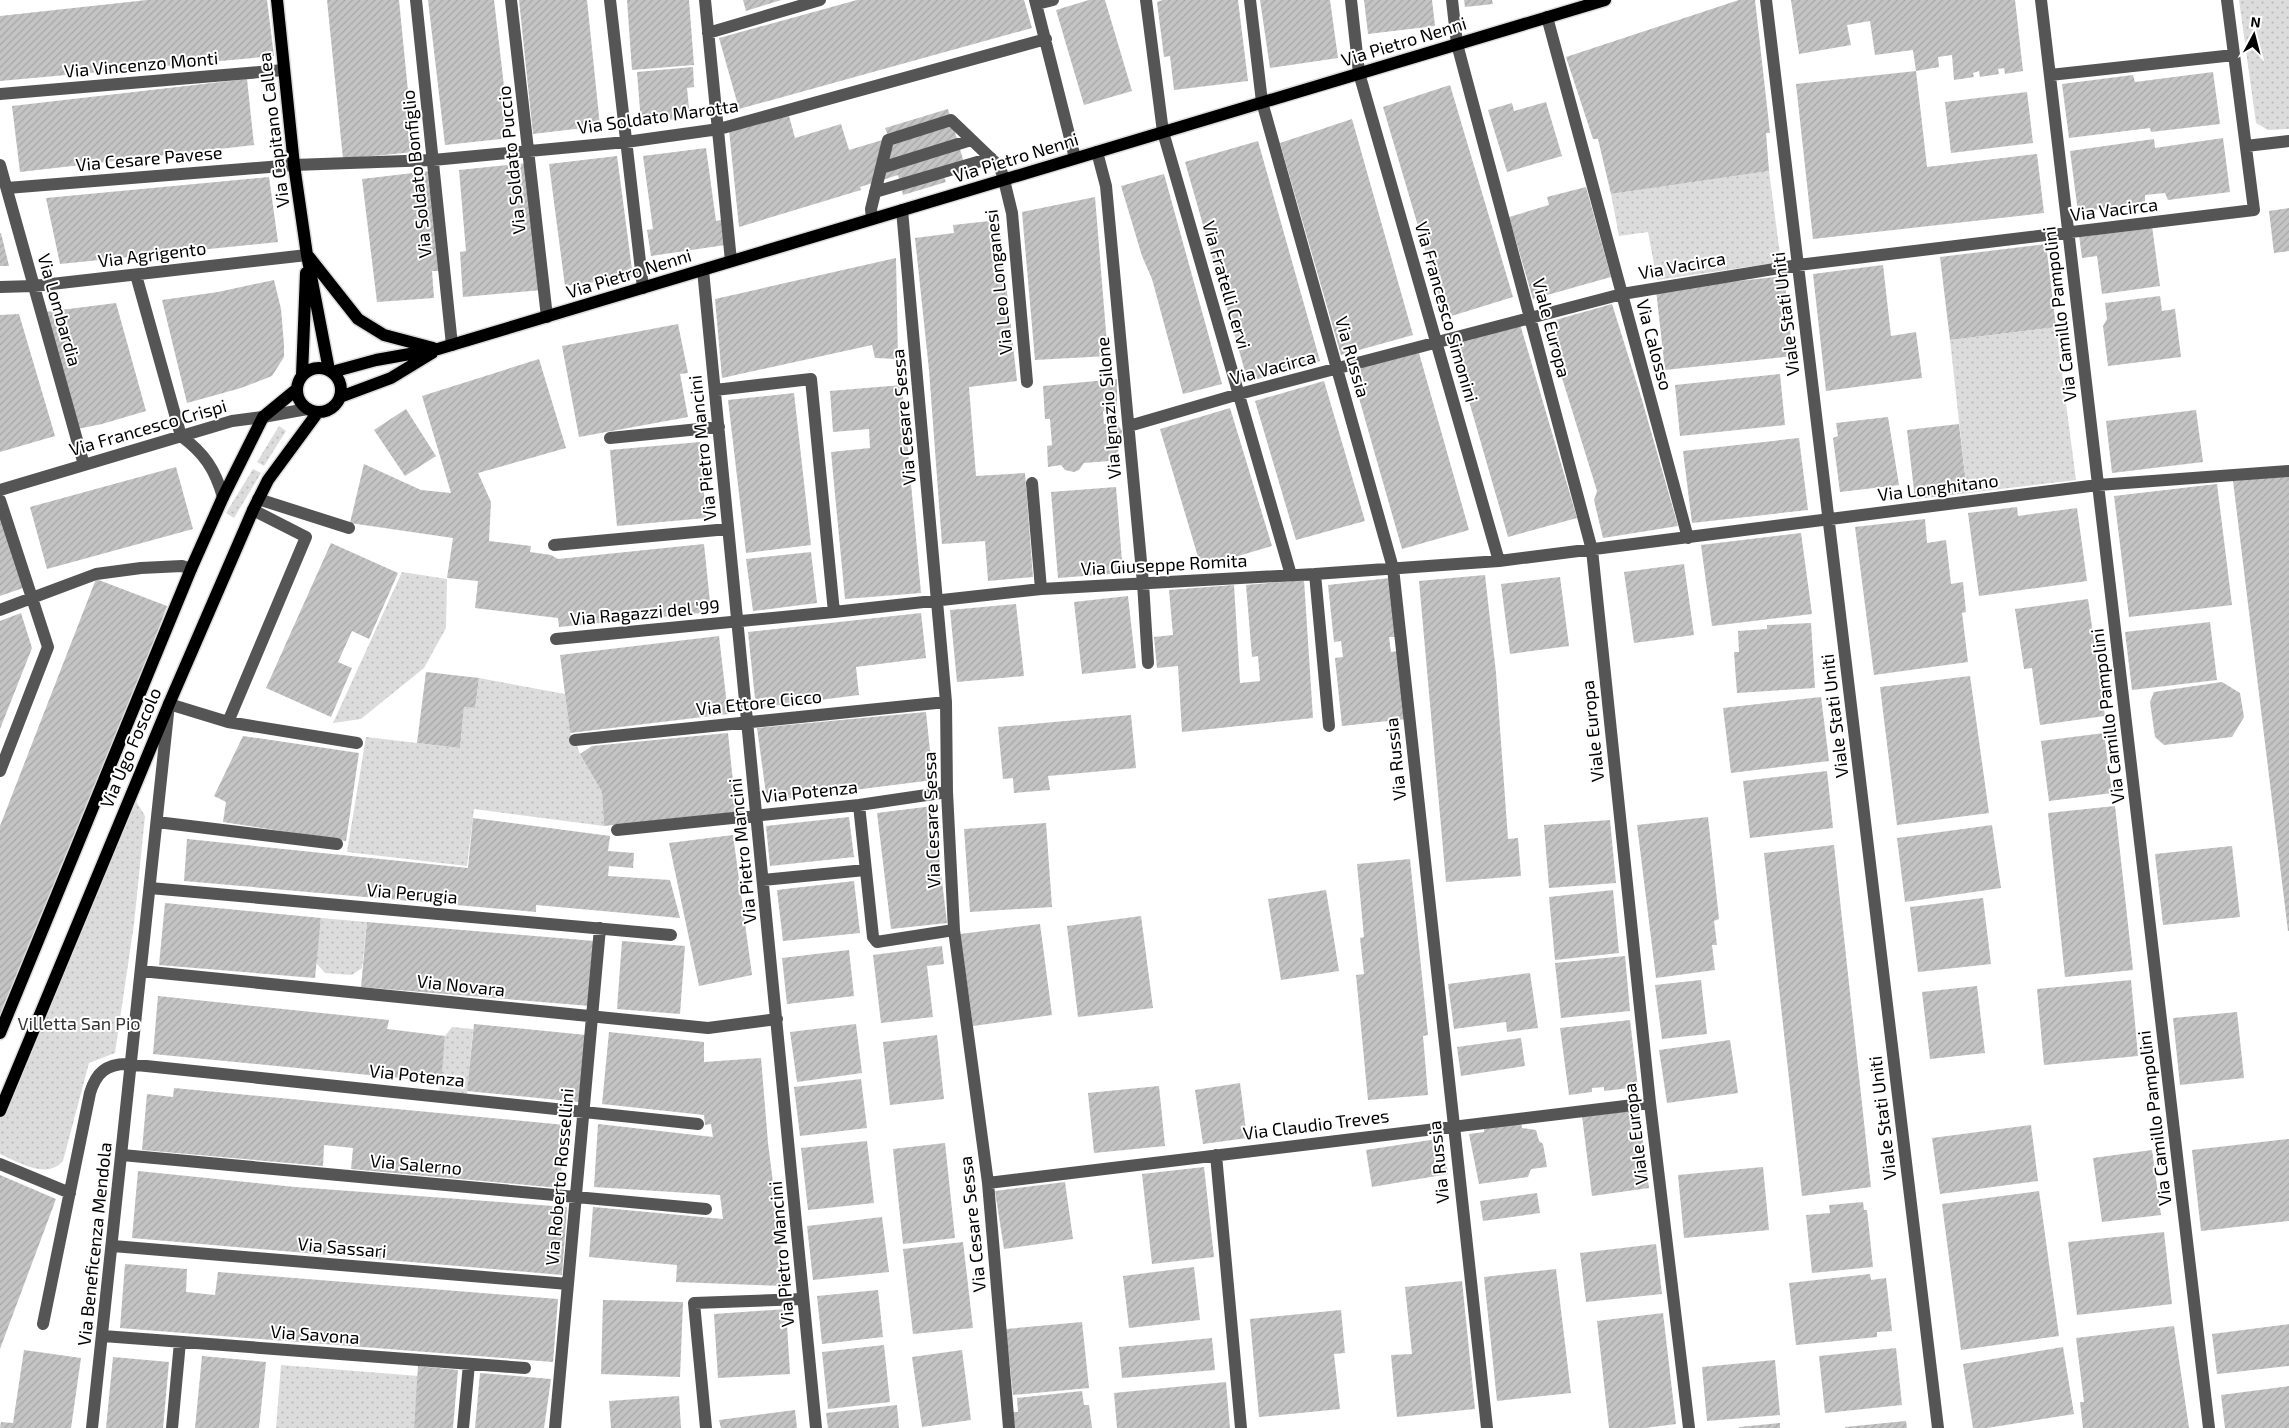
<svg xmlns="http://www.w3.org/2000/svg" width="2289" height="1428" font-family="'Exo 2',sans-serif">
	<defs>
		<pattern id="grass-dots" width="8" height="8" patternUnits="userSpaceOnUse" patternTransform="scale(1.25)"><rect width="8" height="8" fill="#dcdcdc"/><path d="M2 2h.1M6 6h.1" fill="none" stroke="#bbb" stroke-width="1.8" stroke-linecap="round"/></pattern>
		<pattern id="building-hatch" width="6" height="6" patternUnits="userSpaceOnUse" patternTransform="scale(1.25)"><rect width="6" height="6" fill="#c4c4c4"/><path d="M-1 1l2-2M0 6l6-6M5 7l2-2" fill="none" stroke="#a7a7a7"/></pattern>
	</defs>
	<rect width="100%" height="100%" fill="#fff"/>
	<path fill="url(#grass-dots)" d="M2239 0H2289V129L2268 130 2256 123Z
		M1769 171 1781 262 1657 280 1648 232 1619 236 1611 194Z
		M2056 327 2076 480 1967 493 1950 340Z
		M279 426 286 431 264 466 257 462Z
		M253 469 261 473 234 518 226 513Z
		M402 572 447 579 446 628 424 668 361 719 333 723Z
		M479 678 565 694 570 733 575 740 580 754 602 792 604 826 474 809 467 866 347 852 366 737 460 748 464 707 475 708Z
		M131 793 145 816 134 924 115 1053 89 1063 63 1161C47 1180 18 1162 0 1154V1111Z
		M321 918 367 922 362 968 352 975 325 973 316 963Z
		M452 1027 473 1029 467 1094 439 1092 445 1036Z
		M281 1365 418 1376 414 1428H276Z"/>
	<path fill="url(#building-hatch)" d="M147 0H267L274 56 0 81V16Z
		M327 0H399L414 152 343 159Z
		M428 0H494L510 138 445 145Z
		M519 0H587L600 126 533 134Z
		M627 0H689L694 65 632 70Z
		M743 0H781L746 11Z
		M857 0H1024L1032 28 739 109 719 38Z
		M1089 0H1105L1132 91 1084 105 1056 10Z
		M1163 0H1238L1248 81 1174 90 1170 56 1164 57 1157 2Z
		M1260 0H1330L1338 58 1270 68Z
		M1364 0H1432L1435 26 1368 34Z
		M1464 0H1492L1493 4 1465 7Z
		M1739 0H1755L1770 133H1766L1769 171 1611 194 1598 139H1593L1566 57Z
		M1791 0H2015L2023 71 2005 74 2004 68 1998 69 1999 74 1980 77 1979 71 1973 73 1974 77 1954 80 1952 55 1938 57 1939 67 1916 71 1913 50 1875 55 1870 21 1847 25 1851 45 1799 54Z
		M693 67 694 87 687 88 690 118 641 122 637 72Z
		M1916 71 1927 167 2037 154 2044 213 1813 239 1796 84Z
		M2213 72 2220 124 2151 132 2150 128 2069 138 2062 84 2133 75 2135 82Z
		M247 79 254 145 20 172 12 106Z
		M1450 85 1513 297 1445 318 1383 107Z
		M2027 92 2033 143 1951 153 1945 102Z
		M1546 102 1562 156 1507 172 1488 110 1512 103 1514 111Z
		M948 109 965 166 942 172 946 182 903 195 898 175 860 187 861 190 739 227 729 130 789 116 795 138 841 124 849 150 889 138 885 128Z
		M1352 119 1413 335 1341 355 1280 143Z
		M2223 138 2230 192 2168 200 2165 193 2145 195V203L2078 212 2070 151 2154 139 2155 148Z
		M1258 141 1320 361 1248 382 1185 162Z
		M706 148 716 221 721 220 725 245 651 256 647 230 653 229 643 156Z
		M617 156 633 277 565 286 549 164Z
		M527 163 542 290 463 297 460 252 466 251 459 170Z
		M430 171 441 271H432L434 298 377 302 362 179Z
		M1164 174 1222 384 1183 394 1152 279 1142 256 1121 186Z
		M269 177 278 242 60 264 46 198Z
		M1586 187 1611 277 1533 299 1509 217 1549 205 1547 197Z
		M1095 197 1108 356 1035 360 1022 212Z
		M2289 208V251L2274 253 2269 211Z
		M999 220 1017 381 969 387 976 476 1025 473 1033 577 988 581 985 541 942 544 929 370 915 238 954 233 953 225Z
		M2152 226 2160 286 2102 294 2097 256 2082 258 2079 235Z
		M0 233H1L9 266H0Z
		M2046 244 2056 327 1950 340 1940 257Z
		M896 258 898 359 875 358 872 345 722 378 715 299Z
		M1883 265 1891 336 1916 332 1922 378 1826 391 1813 274Z
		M1784 276 1793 356 1665 370 1656 290Z
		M274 280 281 309 284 345V357L272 376 241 388 187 403 162 300 218 292Z
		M2160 296 2162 311 2175 309 2181 357 2108 366 2103 326 2107 319 2105 303Z
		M116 303 146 411 102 424 77 429 45 312Z
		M1612 304 1642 400 1678 526 1603 538 1594 500 1597 491 1545 323Z
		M19 314 55 436 0 452V315Z
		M678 324 688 373 680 374 688 417 579 437 562 346Z
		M1520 324 1577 518 1508 537 1452 342Z
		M1419 353 1469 530 1402 549 1351 370Z
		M539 359 566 448 478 473 491 502 489 541 531 546 530 552 551 555 558 559 704 544 711 612 559 627 558 618 475 608 478 581 447 578 453 538 350 523 364 464 421 490 451 493 422 396Z
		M1780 374 1785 425 1680 436 1675 385Z
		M1117 379V406L1114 410 1103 411 1104 424 1116 422 1122 431 1119 450 1109 461 1084 463 1079 470 1074 472 1065 470 1061 465 1048 467 1047 446 1052 445 1050 419H1045L1043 386Z
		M1324 381 1365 521 1296 540 1255 401Z
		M902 385 921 593 845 599 831 452 870 448 869 429 833 432 830 391Z
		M794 393 811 545 746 553 728 400Z
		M1230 408 1272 546 1201 567 1160 429Z
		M406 409 436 456 405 476 374 430Z
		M2196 410 2203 462 2112 473 2106 421Z
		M1888 417 1899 485 1840 492 1833 438 1838 436 1836 423Z
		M1959 424 1967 493 1915 499 1907 430Z
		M1799 438 1808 510 1692 523 1683 451Z
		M700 442 706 518 617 526 610 450Z
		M176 467 193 529 47 569 30 507Z
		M2289 474V931H2288L2233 481Z
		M2217 484 2232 605 2129 617 2114 496Z
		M1116 487 1123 573 1058 578 1051 492Z
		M2017 507 2018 516 2077 508 2087 581 1979 596 1968 513Z
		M0 516 26 587 0 596Z
		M1925 519 1927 543 1946 540 1951 584 1963 582 1966 612 1962 613 1968 662 1874 675 1855 527Z
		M1801 533 1812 614 1712 626 1701 545Z
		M331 543 398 573 369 639 352 631 338 662 352 668 331 717 266 688Z
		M811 552 817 603 753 611 746 559Z
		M1684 564 1694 635 1634 643 1624 572Z
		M1485 575 1496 673 1508 839 1518 838 1521 876 1446 882 1419 581Z
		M1560 577 1569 646 1510 654 1501 584Z
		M1390 578 1396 637H1389L1391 652 1398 651 1406 719 1342 726 1335 658 1343 657 1341 641 1334 642 1328 585Z
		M96 579 167 606 132 700 0 1018V826Z
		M1304 580 1313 718 1182 732 1178 666 1157 668 1154 637 1173 635 1169 590 1234 585 1240 683 1260 681 1258 656 1252 657 1246 585Z
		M1128 596 1136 668 1082 674 1074 602Z
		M2088 599 2105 716 2040 725 2032 668 2024 669 2015 609Z
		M1016 604 1024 676 957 682 950 610Z
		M21 613 32 648 0 729V621Z
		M921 613 926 658 856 667 859 695 756 708 748 632Z
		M2210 622 2217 680 2132 690 2125 632Z
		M1811 623 1815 688 1737 693 1734 652H1739L1738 631 1767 629V625Z
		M719 636 728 714 570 733 560 655Z
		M426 672 479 678 475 708 464 707 460 748 417 743Z
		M1970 676 1989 813 1897 825 1880 687Z
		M2222 682 2240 693 2244 717 2232 737 2164 745 2155 737 2150 702 2154 692Z
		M1821 697 1829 761 1731 773 1723 708Z
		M926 712 933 780 767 801 757 728Z
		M1131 715 1136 768 1048 776 1050 790 1014 793 1013 778 1003 779 998 727Z
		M728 733 736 812 604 826 602 792 580 754 592 746Z
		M2104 733 2112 793 2049 801 2041 741Z
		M243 736 359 753 346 841 223 822 226 802 214 796Z
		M1827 771 1833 828 1750 838 1743 781Z
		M933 806 947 923 891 929 877 813Z
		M2115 806 2133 970 2065 977 2048 813Z
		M849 817 854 857 770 866 766 826Z
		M1708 817 1719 919 1714 921 1717 945H1712L1715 970 1656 978 1637 825Z
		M473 818 610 836 608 851 634 853 633 868 609 866 608 876 670 880 680 918 536 905V912L184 881 187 839 468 868Z
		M1610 820 1616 883 1549 888 1544 825Z
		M1046 823 1052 907 970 912 964 829Z
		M1992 825 2001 888 1905 902 1897 838Z
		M733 835 752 975 699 986 669 843Z
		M1834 845 1871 1187 1802 1196 1764 853Z
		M2232 846 2240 917 2163 925 2155 854Z
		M1410 859 1428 1035 1423 1036 1428 1095 1368 1100 1356 975 1364 974 1360 938 1364 937 1357 864Z
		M854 881 860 933 783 941 777 890Z
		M1326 890 1339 971 1281 980 1268 899Z
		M1613 890 1619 953 1555 960 1549 897Z
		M1983 898 1991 964 1918 972 1910 907Z
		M165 903 321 918 315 978 159 965Z
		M1141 916 1153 1008 1078 1017 1067 926Z
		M367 922 594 941 590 1006 361 987Z
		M1040 924 1052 1015 973 1026 960 934Z
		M622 941 685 946 680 1014 617 1009Z
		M942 946 944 964 927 966 933 1017 881 1023 873 955Z
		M849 950 854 996 787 1004 782 958Z
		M1625 956 1630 1011 1561 1018 1555 963Z
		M1530 973 1538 1028 1507 1032 1506 1022 1454 1029 1448 984Z
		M1701 980 1707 1034 1662 1039 1655 985Z
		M2131 980 2138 1056 2044 1065 2037 989Z
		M1977 986 1985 1053 1930 1059 1922 992Z
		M158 996 389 1020 387 1029 445 1036 441 1082 153 1054Z
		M2237 1012 2244 1078 2180 1085 2173 1018Z
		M1630 1020 1638 1087 1604 1091V1087L1592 1088V1092L1569 1095 1560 1028Z
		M474 1024 586 1035 579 1102 467 1091Z
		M856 1024 862 1073 797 1082 790 1032Z
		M609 1032 704 1042V1062L761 1058 768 1143 786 1286 676 1282 677 1265 589 1257 593 1207 723 1219 720 1195 594 1187 598 1124 713 1137 711 1124 705 1125 704 1115 602 1104Z
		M937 1035 944 1099 890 1105 883 1042Z
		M1521 1038 1525 1066 1461 1076 1457 1047Z
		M1730 1040 1738 1093 1667 1103 1659 1050Z
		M861 1079 867 1128 800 1136 794 1087Z
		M1240 1083 1247 1138 1203 1144 1195 1090Z
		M1159 1086 1165 1146 1094 1153 1088 1093Z
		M174 1088 565 1125 560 1188 351 1169 353 1148 324 1145 323 1166 142 1150 147 1094 173 1097Z
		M1639 1110 1649 1188 1592 1196 1582 1116Z
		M1521 1123 1522 1128 1536 1130 1539 1141 1543 1144 1547 1167 1531 1169 1528 1177 1479 1184 1469 1134 1484 1132V1128Z
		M2031 1125 2038 1181 1940 1194 1932 1138Z
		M1443 1138 1448 1174 1372 1187 1366 1150Z
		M2289 1139V1221L2201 1231 2192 1150Z
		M867 1141 874 1203 808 1210 801 1148Z
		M945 1143 955 1238 903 1244 893 1149Z
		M2152 1150 2161 1215 2102 1222 2093 1158Z
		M1204 1167 1214 1257 1152 1264 1142 1174Z
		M1763 1167 1769 1230 1684 1238 1678 1175Z
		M138 1171 295 1187 567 1207 562 1275 132 1238Z
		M0 1175 56 1199 0 1349Z
		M1065 1182 1073 1239 1004 1249 995 1191Z
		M2039 1191 2059 1336 1961 1350 1942 1204Z
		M1537 1193 1540 1213 1483 1221 1480 1201Z
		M1863 1202 1864 1210H1867L1873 1267 1812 1273 1806 1215 1830 1213 1829 1205Z
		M882 1217 889 1272 813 1280 807 1226Z
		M2164 1232 2172 1304 2077 1315 2068 1242Z
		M963 1242 973 1328 913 1334 903 1249Z
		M1656 1244 1662 1294 1586 1302 1580 1253Z
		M125 1264 187 1269 186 1292 215 1295 218 1272 558 1299 553 1362 120 1328Z
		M1194 1267 1200 1320 1129 1328 1123 1276Z
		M1556 1269 1571 1393 1497 1401 1484 1277Z
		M1870 1274 1871 1280 1886 1278 1892 1331 1877 1332V1337L1796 1345 1789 1283Z
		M1462 1281 1475 1409 1397 1417 1391 1355 1412 1354 1405 1287Z
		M878 1290 883 1337 822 1344 817 1296Z
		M603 1300 683 1302 680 1377 601 1374Z
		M786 1309 790 1374 718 1378 714 1314Z
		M1341 1310 1345 1353 1334 1354 1340 1409 1259 1417 1250 1319Z
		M1663 1313 1676 1424 1645 1428H1609L1597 1321Z
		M1082 1322 1089 1388 1013 1395 1006 1329Z
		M2289 1324V1366L2217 1374 2212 1334Z
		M2174 1326 2189 1428H2083L2080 1402H2084L2076 1338Z
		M1212 1338 1215 1370 1122 1378 1119 1347Z
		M884 1345 890 1402 828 1409 822 1352Z
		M2063 1347 2074 1414 1987 1428H1973L1963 1364Z
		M1896 1348 1902 1405 1825 1413 1819 1356Z
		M24 1350 81 1358 71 1428H0L1 1422 13 1423Z
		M962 1350 971 1420 922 1427 912 1357Z
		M202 1356 266 1362 259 1428H195Z
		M113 1357 169 1362 163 1428H106Z
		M1775 1360 1780 1415 1707 1421 1702 1367Z
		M418 1366 458 1370 453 1428H414Z
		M480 1373 551 1379 544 1428H475Z
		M1226 1382 1230 1428H1117L1114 1393Z
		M2289 1386V1428H2225L2221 1395Z
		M1082 1391 1084 1405H1089L1092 1428H1015L1013 1412H1018L1017 1398Z
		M679 1396 681 1428H611L609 1401Z
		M897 1405 899 1428H828L826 1413Z
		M795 1410 797 1428H721L719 1420Z
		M1906 1421 1907 1428H1845V1427Z
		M1780 1423V1428H1739V1427Z"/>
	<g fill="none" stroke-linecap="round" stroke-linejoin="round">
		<g stroke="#dbdbdb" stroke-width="15">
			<path id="major" d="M277 0 294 165 307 255 329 370
				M309 257 358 319 384 335 433 348
				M297 390a22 22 0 1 1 44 0a22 22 0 1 1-44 0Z
				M332 372 376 360 438 349 1605 0
				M302 375 306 273
				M340 397 391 378 432 353
				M0 1033 191 569 223 497 263 417 297 389
				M0 1111 169 704 253 510 268 480 318 412"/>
		</g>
		<path stroke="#555" stroke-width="12" d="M416 0 452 345
			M511 0 547 317
			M610 0 643 288
			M705 0 731 261
			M1035 0 1075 158
			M1146 0 1163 132 1291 575
			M1250 0 1262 102 1393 568 1487 1428
			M1351 0 1359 73 1499 561
			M1452 0 1457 44 1592 550 1650 1103 1689 1428
			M1766 0 1938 1428
			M2041 0 2209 1428
			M1037 4 1053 0
			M1547 17 1688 538
			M708 33 820 0
			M2050 75 2234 55
			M0 94 284 70
			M2246 146 2289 141
			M1097 152 1106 186 1143 583 1148 663
			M0 165 84 465
			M881 168 971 140
			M7 188 294 165 433 160 626 142 719 129 1046 39
			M875 192 991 158
			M902 210 946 702 947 792 954 930 988 1183 1009 1428
			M872 219 871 209 888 140 951 120 1000 167 1004 180 1012 213 1027 382
			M703 270 816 1428
			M136 275 181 436C204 453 215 469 223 497
			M0 287 34 286 307 255
			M715 390 811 379 834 612
			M1129 426 1239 394 1622 294 1798 265 2254 210 2227 0
			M610 438 719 427
			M1032 483 1041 589
			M0 490 232 421 263 417 307 409
			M258 499 349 528
			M0 500 48 647 0 771
			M554 545 728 529
			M1315 574 1329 726
			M0 610 96 574 141 568 182 566 191 569
			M556 639 834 612 1041 589 1315 574 1499 561 2098 485 2289 471
			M228 722 306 537 253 510
			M575 740 946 702
			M859 805 873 937 877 942 883 941 954 930
			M157 822 337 844
			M617 830 859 805 947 792
			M763 880 865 870
			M150 888 671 935
			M141 971 708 1028 777 1019
			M122 1155 706 1209
			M1216 1155 1241 1428
			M0 1164 70 1193
			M988 1183 1650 1103
			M113 1246 568 1284
			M43 1324 90 1093C96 1073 106 1064 127 1064L698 1124
			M103 1336 525 1368
			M92 1428 169 704 228 722 357 743
			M172 1428 180 1342
			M463 1428 469 1364
			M555 1428 600 928
			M706 1428 694 1303 803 1299"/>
		<use href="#major" stroke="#000" stroke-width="12"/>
	</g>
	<g text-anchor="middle" stroke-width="4" stroke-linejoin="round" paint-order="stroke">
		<g font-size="18" fill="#000" stroke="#fff">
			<text transform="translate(1404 42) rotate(-17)" y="6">Via Pietro Nenni</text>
			<text transform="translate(141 65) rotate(-5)" y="6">Via Vincenzo Monti</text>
			<text transform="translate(658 117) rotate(-8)" y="6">Via Soldato Marotta</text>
			<text transform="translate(274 130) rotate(-97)" y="6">Via Capitano Callea</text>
			<text transform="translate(1016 158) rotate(-17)" y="6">Via Pietro Nenni</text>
			<text transform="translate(149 159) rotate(-5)" y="6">Via Cesare Pavese</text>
			<text transform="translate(512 160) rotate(-96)" y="6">Via Soldato Puccio</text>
			<text transform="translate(417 174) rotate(-96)" y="6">Via Soldato Bonfiglio</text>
			<text transform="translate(2114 210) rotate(-7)" y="6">Via Vacirca</text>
			<text transform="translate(152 255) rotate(-7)" y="6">Via Agrigento</text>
			<text transform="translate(1682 266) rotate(-10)" y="6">Via Vacirca</text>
			<text transform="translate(629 274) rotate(-17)" y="6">Via Pietro Nenni</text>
			<text transform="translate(999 282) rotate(-96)" y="6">Via Leo Longanesi</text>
			<text transform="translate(1226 285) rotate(74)" y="6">Via Fratelli Cervi</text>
			<text transform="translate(59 310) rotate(74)" y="6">Via Lombardia</text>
			<text transform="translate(1446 312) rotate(74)" y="6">Via Francesco Simonini</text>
			<text transform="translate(1786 314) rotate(-97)" y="6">Viale Stati Uniti</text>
			<text transform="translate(2060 314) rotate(-97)" y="6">Via Camillo Pampolini</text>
			<text transform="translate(1551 328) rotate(75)" y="6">Viale Europa</text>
			<text transform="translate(1654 345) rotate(75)" y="6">Via Calosso</text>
			<text transform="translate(1352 357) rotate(74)" y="6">Via Russia</text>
			<text transform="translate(1273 368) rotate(-15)" y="6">Via Vacirca</text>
			<text transform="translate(1109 408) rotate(-95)" y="6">Via Ignazio Silone</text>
			<text transform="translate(904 417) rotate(-95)" y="6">Via Cesare Sessa</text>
			<text transform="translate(148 428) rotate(-16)" y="6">Via Francesco Crispi</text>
			<text transform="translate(703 448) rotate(-96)" y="6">Via Pietro Mancini</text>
			<text transform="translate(1938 488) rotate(-7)" y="6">Via Longhitano</text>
			<text transform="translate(1164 565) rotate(-3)" y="6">Via Giuseppe Romita</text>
			<text transform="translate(645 613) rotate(-5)" y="6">Via Ragazzi del '99</text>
			<text transform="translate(759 703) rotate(-6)" y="6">Via Ettore Cicco</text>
			<text transform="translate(1835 716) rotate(-97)" y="6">Viale Stati Uniti</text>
			<text transform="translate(2108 716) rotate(-97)" y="6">Via Camillo Pampolini</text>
			<text transform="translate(1593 731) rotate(-96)" y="6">Viale Europa</text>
			<text transform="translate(131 748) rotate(-67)" y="6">Via Ugo Foscolo</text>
			<text transform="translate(1396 759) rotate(-96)" y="6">Via Russia</text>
			<text transform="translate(810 792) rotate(-6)" y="6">Via Potenza</text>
			<text transform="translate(932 820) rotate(-92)" y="6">Via Cesare Sessa</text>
			<text transform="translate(743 851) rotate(-96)" y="6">Via Pietro Mancini</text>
			<text transform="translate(412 894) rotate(5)" y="6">Via Perugia</text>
			<text transform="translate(461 986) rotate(6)" y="6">Via Novara</text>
			<text transform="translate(417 1076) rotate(6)" y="6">Via Potenza</text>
			<text transform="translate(1883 1118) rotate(-97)" y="6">Viale Stati Uniti</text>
			<text transform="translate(2155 1118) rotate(-97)" y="6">Via Camillo Pampolini</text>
			<text transform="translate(1316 1125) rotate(-7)" y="6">Via Claudio Treves</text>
			<text transform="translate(1636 1134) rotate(-97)" y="6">Viale Europa</text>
			<text transform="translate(1439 1162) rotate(-96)" y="6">Via Russia</text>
			<text transform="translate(416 1165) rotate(5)" y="6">Via Salerno</text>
			<text transform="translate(560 1177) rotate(-85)" y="6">Via Roberto Rossellini</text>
			<text transform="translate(973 1224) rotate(-96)" y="6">Via Cesare Sessa</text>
			<text transform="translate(95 1244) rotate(-84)" y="6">Via Beneficenza Mendola</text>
			<text transform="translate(342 1248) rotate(5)" y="6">Via Sassari</text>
			<text transform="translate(782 1254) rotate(-95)" y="6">Via Pietro Mancini</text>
			<text transform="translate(315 1335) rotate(4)" y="6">Via Savona</text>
		</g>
		<g font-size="18" fill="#333" stroke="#fff">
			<text x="79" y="1030">Villetta San Pio</text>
		</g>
	</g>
	<g transform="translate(2254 35) rotate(7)" stroke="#ffffff" stroke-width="4" paint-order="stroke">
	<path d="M0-4L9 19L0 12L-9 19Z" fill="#000000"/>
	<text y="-8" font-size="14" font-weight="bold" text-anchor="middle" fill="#000000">N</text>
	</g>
</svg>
